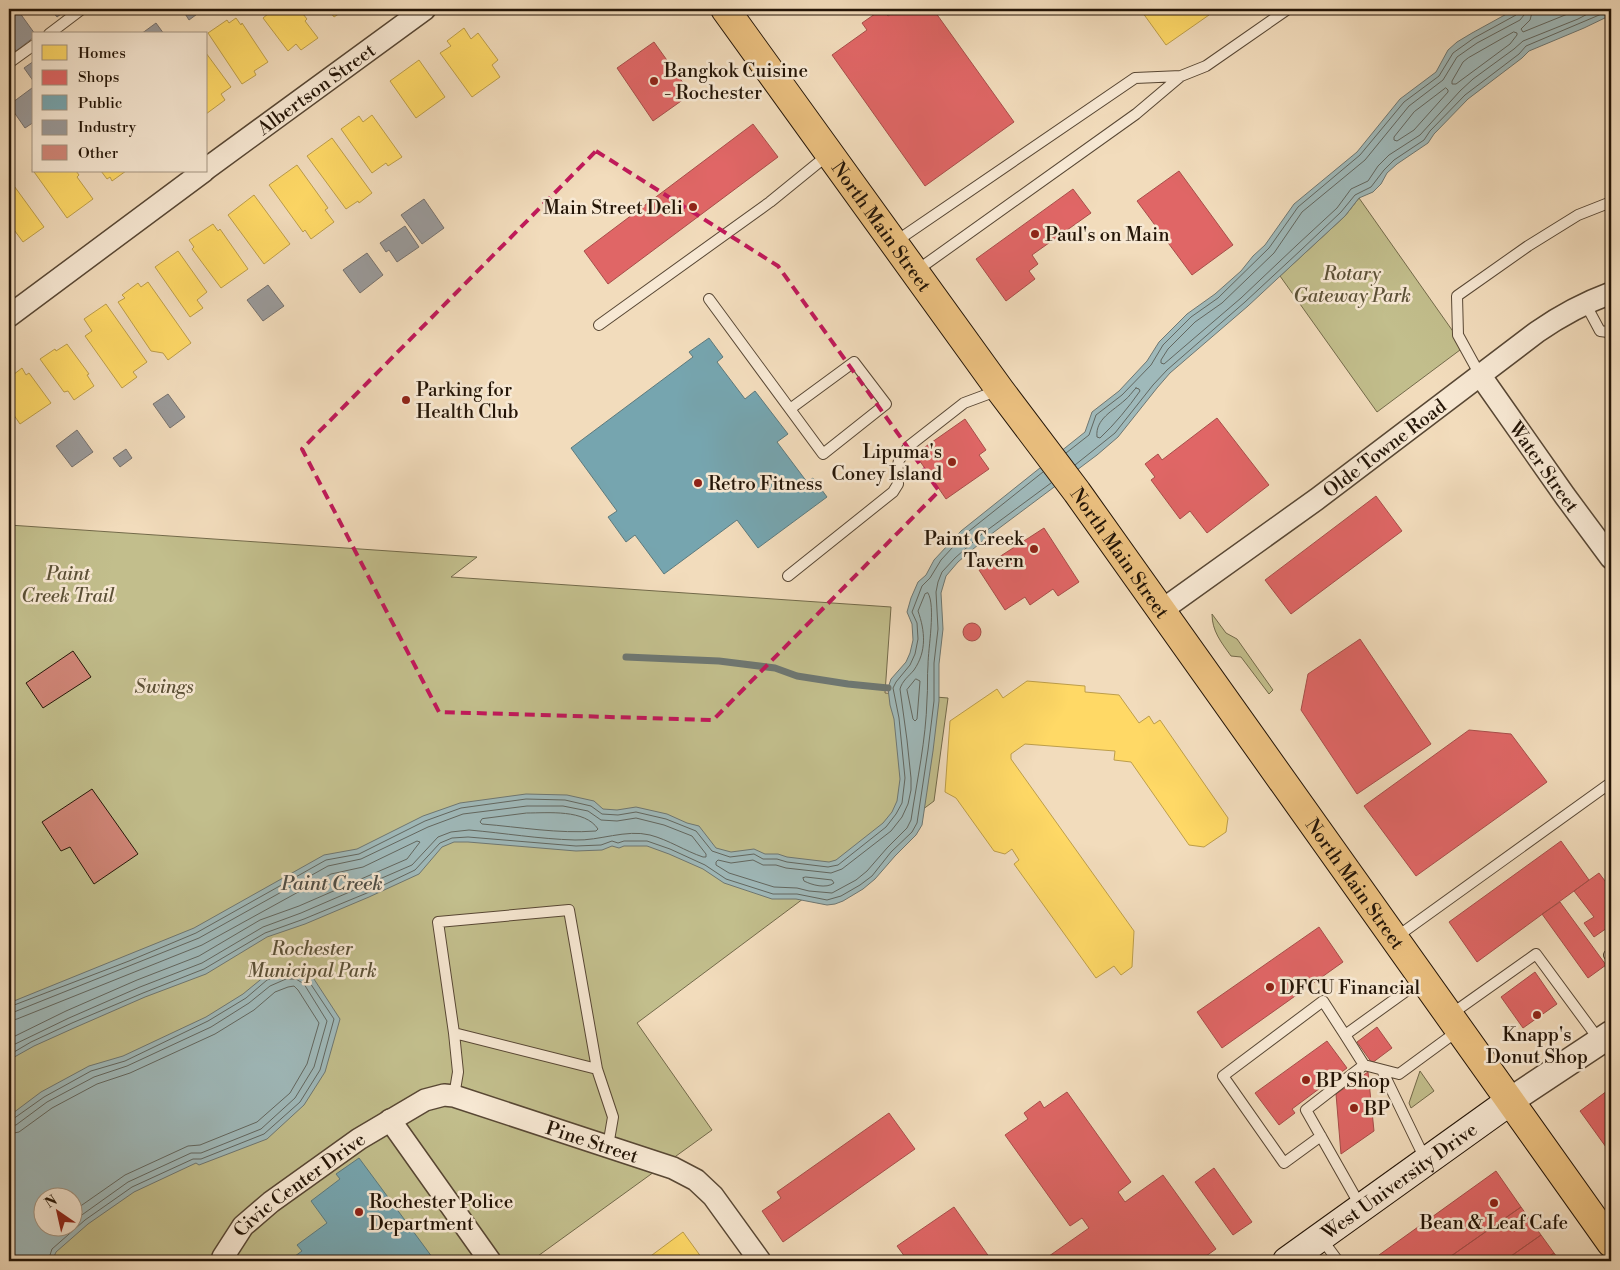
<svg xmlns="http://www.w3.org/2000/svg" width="1620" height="1270" font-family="'Libre Bodoni',serif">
	<rect width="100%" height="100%" fill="#f2dcbc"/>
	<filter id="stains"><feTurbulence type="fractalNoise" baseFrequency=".004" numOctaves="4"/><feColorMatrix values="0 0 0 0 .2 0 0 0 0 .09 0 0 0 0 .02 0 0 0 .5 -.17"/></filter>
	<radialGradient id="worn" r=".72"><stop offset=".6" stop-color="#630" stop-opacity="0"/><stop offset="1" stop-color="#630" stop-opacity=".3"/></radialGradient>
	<path fill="#c2be8c" stroke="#736a4a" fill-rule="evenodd" d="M1359 198 1464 347 1377 412 1280 276 1345 216Z
		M9 525 477 557 451 577 891 607 885 693 948 698 934 801 637 1023 712 1130 531 1261H9ZM42 1198H72V1228H42Z
		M1212 614 1226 633 1237 639 1273 690 1269 694 1241 657 1231 656C1221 642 1212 631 1212 614Z
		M1420 1071 1434 1091 1411 1108 1409 1103Z"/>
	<path fill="#9fb9ba" stroke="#6e7772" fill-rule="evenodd" d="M1521 9H1611V15L1584 28 1529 51 1522 58 1468 99 1434 134 1428 143 1397 164 1387 173 1381 184 1373 192 1359 198 1345 216 1305 253 1248 306 1170 373 1157 388 1118 437 1097 455 986 538 958 562 946 576 941 593 943 629 939 664V701L933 751 922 825 916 835 895 856 875 879 863 889 843 901 835 904 827 905 796 899H772L724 883 703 869 669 854 647 846H624L619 848 612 846 602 850 576 851 468 842H454L442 847 419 874 369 897 305 924 267 937 206 974 145 997 74 1028 34 1046 9 1060V1003L194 928 324 855 357 849 423 816 460 803 526 794 567 795 594 801 603 809 617 810 636 807 667 814 687 823 699 826 716 848 731 852 754 849 765 854H778L787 857 829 862 836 860 883 823 892 812 897 801 900 779 894 719 890 705 888 688 891 679 906 662 910 653 913 640 912 624 907 612 911 598 918 582 926 575 934 560 961 531 1085 432 1092 412 1119 391 1147 361 1159 342 1187 314 1215 294 1241 271 1253 256 1265 245 1294 204 1357 152 1400 99 1436 72 1448 50 1457 42 1472 33 1512 11Z
		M299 967 312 976 340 1019 325 1072 304 1105 267 1139 199 1165 196 1163 134 1192 88 1224 56 1252 52 1261H9V1116L41 1092 89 1066 123 1056 206 1017 243 994 265 976 283 968ZM42 1198H72V1228H42Z"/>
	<path fill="#ffd966" stroke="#bd9e4a" d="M274 9H299L307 19 305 21 318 38 301 50 296 44 288 51 263 18Z
		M328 9H346L334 17Z
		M1140 9H1205L1209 15 1166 45Z
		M236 18 241 25 242 23 268 62 254 71 256 75 242 84 208 33 227 20 229 23Z
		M464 28 471 39 478 33 498 60 492 65 500 77 472 97 440 53 451 46 447 41Z
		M206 53 231 87 221 94 225 100 206 114Z
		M419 60 445 97 416 118 390 81Z
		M372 115 402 157 388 166 386 163 372 173 341 129 359 116 363 122Z
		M332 138 372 193 359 203 358 201 346 209 307 156Z
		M297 165 328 208 325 210 334 222 311 239 305 230 303 232 269 185Z
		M34 168V171H76L79 175 77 177 93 199 67 218 32 169Z
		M101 171H126L112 181 110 177 107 179Z
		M9 179 44 227 23 242 9 223Z
		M254 195 290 244 264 264 228 215Z
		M213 224 218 231 220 229 248 269 221 288 192 249 194 247 189 240Z
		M178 251 207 292 197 300 203 308 190 317 155 267Z
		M148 282 191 343 168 360 163 353 151 351 118 302 125 298 122 295 138 283 141 287Z
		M106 304 147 362 133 372 137 377 122 388 85 336 92 331 84 319Z
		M67 344 89 374 87 375 94 386 74 400 68 391 64 392 40 359 55 349 56 351Z
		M22 368 26 375 29 373 51 403 20 424 9 408V401L11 399 9 395V378Z
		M1027 681 1085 686V692L1119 695 1139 723 1149 716 1154 724 1160 720 1228 818 1226 832 1204 847 1189 845 1131 762 1114 760 1115 751 1025 744 1011 754V759L1134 931 1132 967 1121 975 1114 966 1096 978 1014 864 1019 860 1012 849 1005 854 994 851 956 798 945 792 950 721 997 689 1003 698Z
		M683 1232 704 1261H644Z"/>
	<path fill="#e06666" stroke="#a84e4a" d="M882 9 888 16 898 9H933L1014 122 925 186 832 55 867 30 862 23Z
		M654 42 691 94 653 121 617 68Z
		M753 124 778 157 608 284 584 251Z
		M1179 171 1233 245 1192 275 1137 201Z
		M1073 189 1091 213 1032 255 1038 264 1029 271 1035 279 1006 301 976 259Z
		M1217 418 1269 485 1207 533 1190 511 1180 519 1151 480 1155 477 1145 464 1158 454 1162 460Z
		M965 419 986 450 979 455 989 469 946 499 915 454Z
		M1376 496 1402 531 1291 614 1265 580Z
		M1044 528 1079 582 1058 596 1053 589 1030 605 1025 597 1005 610 979 570Z
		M963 632a9 9 0 1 1 18 0a9 9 0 1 1-18 0Z
		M1360 639 1431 744 1357 794 1301 710 1308 674Z
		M1469 730 1511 734 1547 782 1416 876 1364 806Z
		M1561 841 1589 880 1477 962 1449 922Z
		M1599 873 1611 889V933L1607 928 1594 937 1584 923 1594 917 1574 891Z
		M1560 902 1606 965 1588 978 1542 914Z
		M1319 927 1343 962 1222 1048 1197 1012Z
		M1535 972 1557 1004 1523 1028 1501 997Z
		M1377 1027 1392 1048 1372 1063 1357 1042Z
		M1327 1041 1347 1068 1292 1109 1295 1113 1279 1125 1255 1093Z
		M1368 1072 1374 1131 1341 1154 1336 1094Z
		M1611 1088V1154L1580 1111Z
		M1067 1092 1131 1182 1118 1192 1125 1202 1163 1175 1216 1249 1199 1261H1042L1089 1228 1082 1218 1070 1226 1005 1135 1028 1119 1024 1113 1040 1101 1044 1108Z
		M889 1113 915 1149 783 1242 762 1211 781 1198 777 1192Z
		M1214 1168 1252 1222 1233 1235 1195 1182Z
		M1496 1171 1521 1207 1444 1261H1384L1379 1255Z
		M954 1207 992 1261H908L897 1246Z
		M1521 1207 1541 1235 1504 1261H1444Z
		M1541 1235 1554 1253 1542 1261H1504Z
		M1554 1253 1560 1261H1542Z"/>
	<path fill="#76a5af" stroke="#5d7a7d" d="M709 338 723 357 717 362 745 399 755 391 788 434 777 442 807 482 813 478 827 497 758 548 737 520 664 574 635 535 626 542 608 517 617 511 571 448 693 357 689 352Z
		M359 1158 379 1185 435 1261H383L378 1255 370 1261H293L291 1259 302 1251 297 1245 327 1223 311 1201 340 1179 336 1174Z"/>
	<path fill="#999" stroke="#76716d" d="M17 9 35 34H34V37L16 51 9 41V16Z
		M50 9H68L57 17Z
		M182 9H204L189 20Z
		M156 23 164 34H141Z
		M34 61V82L24 68Z
		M32 88 34 91V122L25 128 9 105Z
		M424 199 444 228 422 244 401 215Z
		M405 226 419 247 397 262 389 250 386 252 380 243Z
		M367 253 383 275 360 293 343 270Z
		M268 285 284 306 263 321 247 300Z
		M168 394 185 417 170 428 153 404Z
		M77 430 93 452 72 467 56 446Z
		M126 449 132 458 120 467 113 458Z"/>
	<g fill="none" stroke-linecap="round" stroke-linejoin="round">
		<path stroke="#626760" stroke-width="1" d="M1525 9 1524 15 1520 20 1477 43 1457 57 1443 80 1409 106 1365 160 1302 212 1274 253 1222 303 1195 322 1168 349 1161 360V363L1164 364 1241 298 1297 245 1337 208 1351 189 1368 181 1378 166 1389 155 1420 135 1460 91 1473 79 1514 49 1523 41 1578 19 1597 9
			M1533 9 1530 20 1521 29 1523 32 1580 9
			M1514 32 1517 33V35L1510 44 1456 84H1452V81L1463 62 1468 58Z
			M1446 88 1448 90V92L1414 130 1397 141 1394 140V137L1414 112Z
			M1136 388 1139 389 1140 391C1128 408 1115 424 1100 438L1097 437C1095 419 1113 411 1125 400 1129 397 1132 392 1136 388Z
			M1066 453 1089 435 1096 415 1122 395 1151 365 1163 345 1191 317 1218 298 1269 248 1298 207 1360 155 1404 102 1439 76 1453 53 1474 38 1516 15 1519 9
			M1075 465 1115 433 1153 385 1167 370 1245 302 1301 250 1341 212 1355 195 1371 187 1384 170 1394 160 1424 140 1430 131 1465 95 1519 54 1526 46 1611 10
			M928 593C936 606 928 649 928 665 927 676 928 688 927 699 926 740 917 780 911 820L907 828 887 848 867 871 856 880 832 893 809 891 797 888 774 887 729 873 716 865V862L718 860 731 863 753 860 763 865H776L786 868 831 873 842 869 891 831 902 817 908 804 911 790V778L907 740 900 689C902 681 909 676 914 670 927 651 925 631 918 611L925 594Z
			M916 679 920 681 917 719 915 721 913 719 907 690Z
			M527 813C548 813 585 809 598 829L596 831C558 834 520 827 482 824L480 822 482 819Z
			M806 877 832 880 834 883C826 889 812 885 804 881L803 878Z
			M9 1007 129 961 196 933 326 860 359 854 425 821 461 808 526 799 565 800 591 806 602 814 618 815 636 812 666 819 696 831 712 851 730 857 754 854 763 859H777L787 862 828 867 838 865 886 827 896 814 902 803 905 778 899 718 893 688 896 682 910 665 915 654 918 639 917 623 912 612 922 586 930 578 941 560 964 535 1043 472
			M9 1013 14 1012 199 938 328 866 361 859 428 827 463 814 527 806H563L588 811 601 820 617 821 636 818 664 825 692 836 706 854V857H703C685 851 669 840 650 835 626 829 599 841 575 840 539 839 504 833 469 830L451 832 438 837 412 865 301 913 263 927 202 963 140 987 69 1018 9 1047
			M9 1021 17 1019 202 945 331 874 363 867 417 841 420 842 407 859 299 906 260 920 199 956 137 980 66 1011 9 1039
			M9 1055 31 1042 72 1023 143 993 204 969 265 933 304 919 367 893 415 870 440 843 452 838 468 837 576 846 601 845 612 841 618 843 624 841H647L670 849 705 865 726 879 773 894H797L827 900 841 896 860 885 872 876 891 852 912 832 917 823 928 750 934 701V663L938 629 936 592 938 582 942 572 955 558 982 534 1051 483
			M9 1120 13 1119 44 1097 91 1071 125 1061 208 1021 246 998 267 980 285 973 298 972 308 980 334 1019 320 1070 300 1102 264 1134 201 1159H193L132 1187 85 1220 52 1249 48 1261
			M9 1126 16 1125 47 1102 94 1077 127 1066 211 1027 249 1003 270 986 286 979H296L304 984 327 1021 314 1067 295 1098 261 1129 201 1153H191L128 1182 72 1222
			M9 1134 19 1132 52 1108 97 1084 130 1073 215 1034 254 1010 275 992 288 987 294 986 298 990 319 1023 307 1064 290 1093 257 1122 200 1145 188 1146 125 1175 72 1212"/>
		<path stroke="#6e7772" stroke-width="7" d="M626 657 719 661 775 668 797 676 848 684 888 688"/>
	</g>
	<path fill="#d18678" stroke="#241507" d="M73 651 91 677 43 708 26 683Z
		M92 789 138 854 94 884 70 847 61 851 42 822Z"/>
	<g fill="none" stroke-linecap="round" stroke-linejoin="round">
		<g stroke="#584734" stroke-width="12">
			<path id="service" d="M49 34 82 9
				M9 63 34 45
				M895 242 1135 78 1181 76
				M916 271 1136 114 1181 76 1206 66 1288 9
				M709 299 823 454 886 404 854 362 790 409
				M1585 303 1600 331 1608 332 1611 337
				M599 325 770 202 829 154
				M1480 375 1458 335 1457 296 1528 246 1578 215 1611 202
				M788 576 893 492 898 484 897 471 899 460 909 446 964 403 999 390
				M1395 938 1609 784
				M1609 955 1611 958
				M1450 1015 1536 954 1600 1041
				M454 1033 597 1069
				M1364 1065 1345 1035 1423 979
				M1382 1070 1426 1161
				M454 1096 458 1072 454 1033 438 922 569 910 597 1069 613 1117 608 1146
				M1321 1136 1284 1163 1223 1076 1323 1001 1345 1035
				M1361 1207 1306 1110 1364 1065 1399 1074 1459 1030
				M1321 1238 1338 1261"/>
		</g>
		<g stroke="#584734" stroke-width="24">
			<g id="minor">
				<path id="s1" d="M206 169 425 9"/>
				<path d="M9 316 204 171"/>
				<path id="s2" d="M1480 375 1565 496 1611 558"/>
				<path id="s3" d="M1162 610 1317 499 1537 332C1560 316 1584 303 1611 293"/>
				<path d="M390 1120 490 1261"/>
				<path id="s4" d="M222 1261 223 1257 243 1226 271 1202 359 1139 425 1100 444 1095 454 1096 673 1168 696 1180 713 1196 760 1261"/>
			</g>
		</g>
		<g stroke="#584734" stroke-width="29">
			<path id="tertiary" d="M1510 1101 1611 1034"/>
		</g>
		<g stroke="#241507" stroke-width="30">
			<g id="secondary">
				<path id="s5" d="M1287 1261 1510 1101"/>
			</g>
		</g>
		<g stroke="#241507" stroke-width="30">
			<g id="primary">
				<path id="s6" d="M725 9 1000 390 1077 492 1611 1243"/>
			</g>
		</g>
		<use href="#service" stroke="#f7e8d3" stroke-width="10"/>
		<use href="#minor" stroke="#f7e8d3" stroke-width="21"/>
		<use href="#tertiary" stroke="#f7e8d3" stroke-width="26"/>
		<use href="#secondary" stroke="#f7e8d3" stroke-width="28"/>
		<use href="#primary" stroke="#e9be7e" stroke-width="28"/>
	</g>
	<path fill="none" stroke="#c2185b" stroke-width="4" stroke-dasharray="10 6" stroke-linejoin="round" d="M596 151 778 266 939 491 713 720 439 712 302 449Z"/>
	<g fill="#8f2418" stroke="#f7e8d3" stroke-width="2">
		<circle cx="654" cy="81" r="5"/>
		<circle cx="693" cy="207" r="5"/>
		<circle cx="1035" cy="234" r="5"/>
		<circle cx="406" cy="400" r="5"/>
		<circle cx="952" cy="462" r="5"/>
		<circle cx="698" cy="483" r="5"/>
		<circle cx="1034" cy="549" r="5"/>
		<circle cx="1270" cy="987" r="5"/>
		<circle cx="1537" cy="1015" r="5"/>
		<circle cx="1306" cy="1080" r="5"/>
		<circle cx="1354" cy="1108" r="5"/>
		<circle cx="1494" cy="1203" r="5"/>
		<circle cx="359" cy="1212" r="5"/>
	</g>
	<g text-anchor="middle" stroke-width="5" stroke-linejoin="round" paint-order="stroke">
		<g font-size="19" fill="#241507" stroke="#f7e8d3" text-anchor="start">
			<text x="664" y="77">Bangkok Cuisine<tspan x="664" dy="22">- Rochester</tspan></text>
			<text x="683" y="214" text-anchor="end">Main Street Deli</text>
			<text x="1045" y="241">Paul's on Main</text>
			<text x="416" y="396">Parking for<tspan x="416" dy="22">Health Club</tspan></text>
			<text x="942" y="458" text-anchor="end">Lipuma's<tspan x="942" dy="22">Coney Island</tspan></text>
			<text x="708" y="490">Retro Fitness</text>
			<text x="1024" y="545" text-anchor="end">Paint Creek<tspan x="1024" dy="22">Tavern</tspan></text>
			<text x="1280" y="994">DFCU Financial</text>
			<text x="1537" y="1041" text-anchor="middle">Knapp's<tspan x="1537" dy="22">Donut Shop</tspan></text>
			<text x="1316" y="1087">BP Shop</text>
			<text x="1364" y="1115">BP</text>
			<text x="369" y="1208">Rochester Police<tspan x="369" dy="22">Department</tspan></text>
			<text x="1494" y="1229" text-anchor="middle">Bean &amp; Leaf Cafe</text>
		</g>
		<g font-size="19" fill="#241507" stroke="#f7e8d3">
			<text dy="7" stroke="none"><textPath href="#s1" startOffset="136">Albertson Street</textPath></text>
			<text dy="7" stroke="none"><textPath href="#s6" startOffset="268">North Main Street</textPath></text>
			<text dy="7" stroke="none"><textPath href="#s3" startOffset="275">Olde Towne Road</textPath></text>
			<text dy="7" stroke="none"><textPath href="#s2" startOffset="112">Water Street</textPath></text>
			<text dy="7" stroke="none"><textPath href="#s6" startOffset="672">North Main Street</textPath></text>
			<text dy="7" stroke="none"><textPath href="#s6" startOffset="1078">North Main Street</textPath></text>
			<text dy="7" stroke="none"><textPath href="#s4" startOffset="438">Pine Street</textPath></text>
			<text dy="7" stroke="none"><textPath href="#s5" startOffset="138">West University Drive</textPath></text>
			<text dy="7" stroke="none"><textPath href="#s4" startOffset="111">Civic Center Drive</textPath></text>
		</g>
		<g font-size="19" font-style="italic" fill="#5b5036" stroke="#f7e8d3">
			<text x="1352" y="280">Rotary<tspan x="1352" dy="22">Gateway Park</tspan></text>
			<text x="68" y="580">Paint<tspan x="68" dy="22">Creek Trail</tspan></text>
			<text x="164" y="693">Swings</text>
			<text x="312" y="955">Rochester<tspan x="312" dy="22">Municipal Park</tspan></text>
		</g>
		<g font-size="20" font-style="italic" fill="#4f4e46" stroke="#f7e8d3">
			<text x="332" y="890">Paint Creek</text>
		</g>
	</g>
	<rect width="1620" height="1270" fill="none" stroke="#f2dcbc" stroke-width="30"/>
	<rect x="10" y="10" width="1600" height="1250" fill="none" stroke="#241507" stroke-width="2.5"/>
	<rect x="15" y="15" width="1590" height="1240" fill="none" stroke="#241507"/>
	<rect x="32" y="32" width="175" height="140" fill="#f7e8d3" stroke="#a39481"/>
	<rect x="42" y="45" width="25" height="15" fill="#ffd966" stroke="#a39481"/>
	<text x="78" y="58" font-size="15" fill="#241507">Homes</text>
	<rect x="42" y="70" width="25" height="15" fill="#e06666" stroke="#a39481"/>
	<text x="78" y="82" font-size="15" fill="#241507">Shops</text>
	<rect x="42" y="95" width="25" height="15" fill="#76a5af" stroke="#a39481"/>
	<text x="78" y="108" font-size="15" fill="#241507">Public</text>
	<rect x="42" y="120" width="25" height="15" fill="#999999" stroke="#a39481"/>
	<text x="78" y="132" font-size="15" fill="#241507">Industry</text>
	<rect x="42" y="145" width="25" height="15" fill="#d18678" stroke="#a39481"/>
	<text x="78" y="158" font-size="15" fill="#241507">Other</text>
	<g transform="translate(58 1212) rotate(326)"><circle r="24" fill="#f7e8d3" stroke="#a39481"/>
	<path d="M0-4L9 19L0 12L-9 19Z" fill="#8f2418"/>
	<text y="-8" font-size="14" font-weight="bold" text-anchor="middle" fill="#241507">N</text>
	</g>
	<rect width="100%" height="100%" filter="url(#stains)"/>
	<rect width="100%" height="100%" fill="url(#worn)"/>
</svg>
